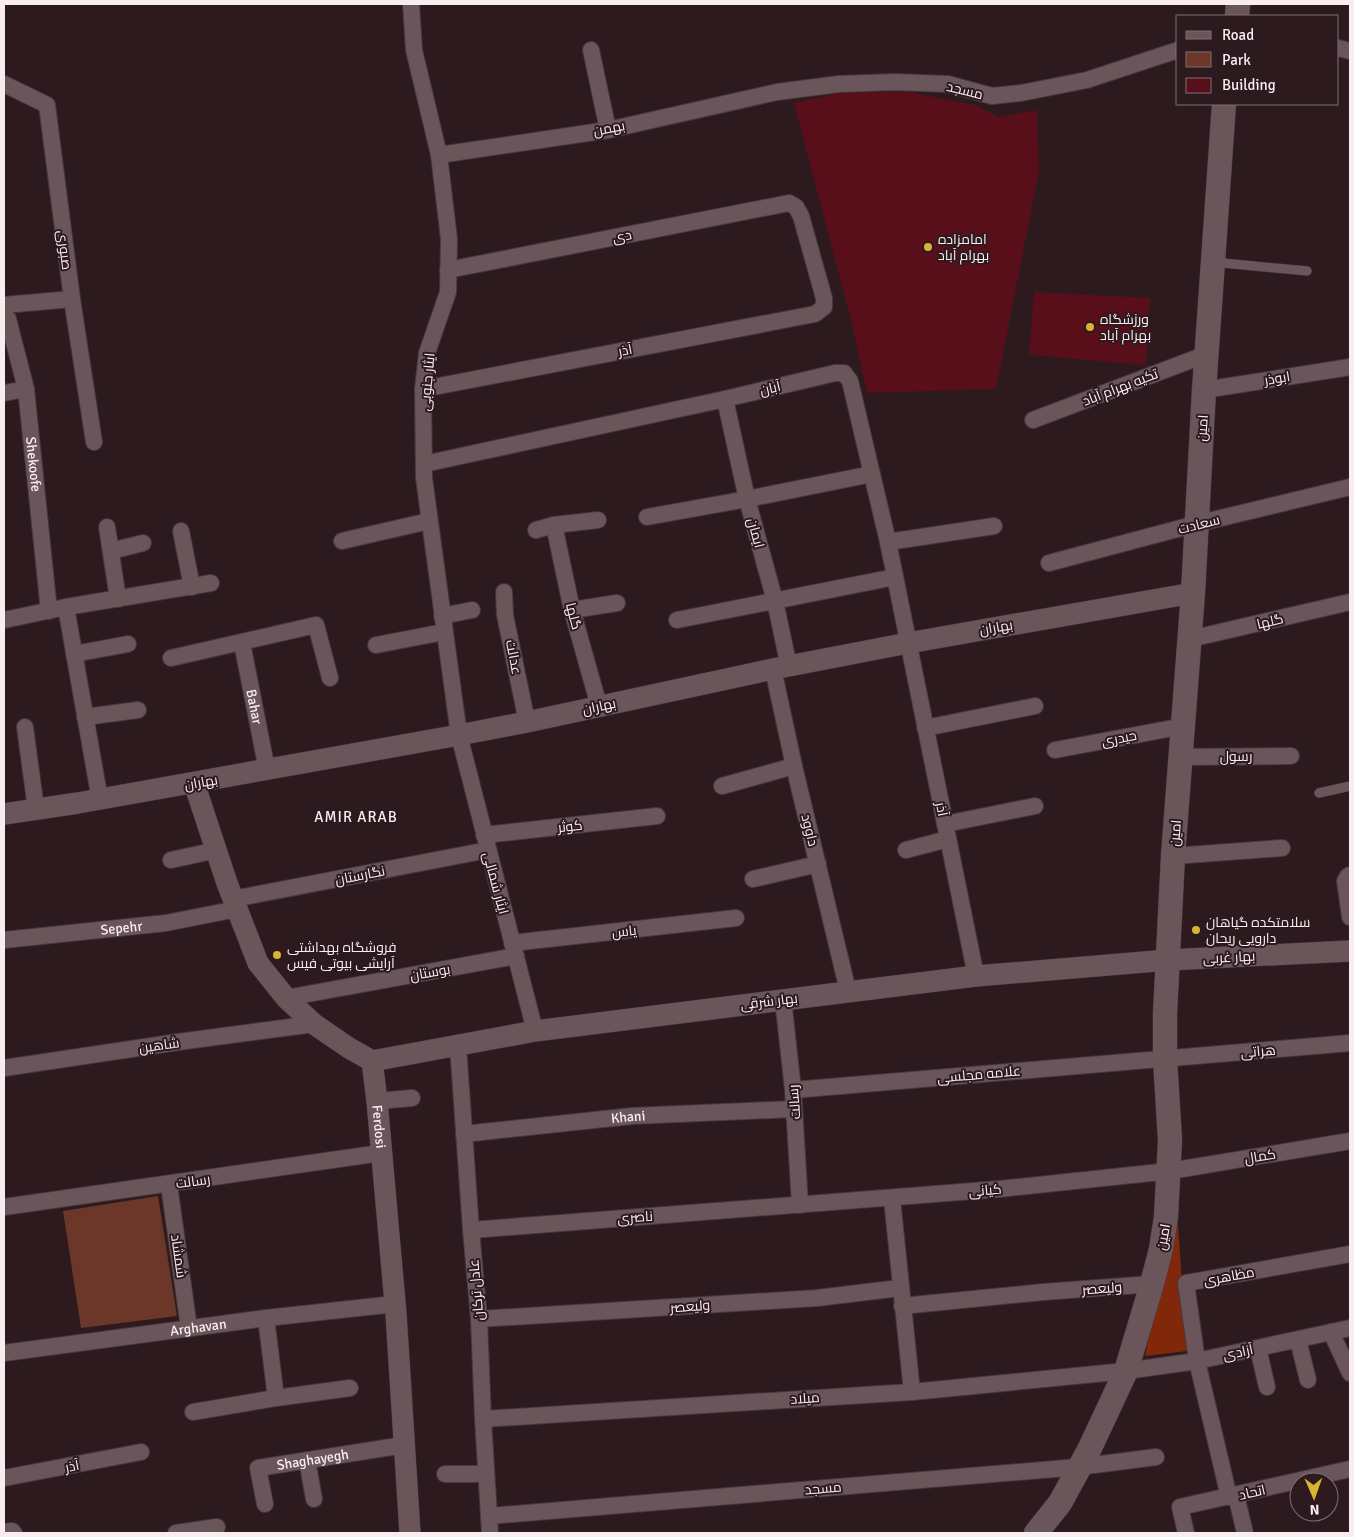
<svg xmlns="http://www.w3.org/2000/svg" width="1354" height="1537" font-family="Signika,Cairo,sans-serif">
	<rect width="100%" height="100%" fill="#2c1a1f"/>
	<path fill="#6c3729" d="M158 1196 177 1316 81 1328 63 1211Z"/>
	<path fill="#81270a" d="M1176 1197 1187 1351 1145 1356Z"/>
	<path fill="#580f1a" d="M844 92H908L975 105 999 117 1037 110 1039 171 996 389 867 393 852 324 794 103Z
		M1034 292 1150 298 1146 365 1029 355Z"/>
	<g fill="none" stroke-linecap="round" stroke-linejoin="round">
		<g stroke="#46383c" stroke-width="10">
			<path id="service" d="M1213 262 1307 271
				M1319 793 1350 786"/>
		</g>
		<g stroke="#46383c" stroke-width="18">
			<g id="minor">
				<path d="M411 4 414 50 439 155 449 239 448 292 427 353 423 389 424 478 459 735 535 1031"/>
				<path d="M1338 48 1350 51"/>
				<path d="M591 50 608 130"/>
				<path d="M4 84 47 105 72 299 94 442"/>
				<path d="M439 155 608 130 777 92 839 84 894 82 948 84 992 96 1021 93 1087 80 1178 50"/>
				<path d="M4 305 72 299"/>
				<path id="s1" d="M8 319 26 389 49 611"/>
				<path d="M423 389 815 314 824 307V298L801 216 796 207 789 203 448 270"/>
				<path d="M1204 390 1350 367"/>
				<path d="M4 393 26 389"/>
				<path d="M725 399 747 499 775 601 789 667"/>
				<path d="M1033 420 1207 354"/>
				<path d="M424 464 725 399 835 373H844L850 381 888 542 976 976"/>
				<path d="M647 517 747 499 872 474"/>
				<path d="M554 525 572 610 599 706"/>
				<path d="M107 527 118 599"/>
				<path d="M536 530 554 525 598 520"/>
				<path d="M181 531 192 587"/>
				<path d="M342 541 429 521"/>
				<path d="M888 542 994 526"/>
				<path d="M111 551 143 543"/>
				<path d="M1049 563 1196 524 1350 487"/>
				<path d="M504 592 505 615 527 722"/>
				<path d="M66 607 100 800"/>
				<path d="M572 610 617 603"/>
				<path d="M442 616 472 610"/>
				<path d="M4 620 66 607 211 583"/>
				<path d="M677 620 895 577"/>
				<path d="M1190 639 1350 602"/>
				<path id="s2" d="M242 643 267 770"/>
				<path d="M376 645 444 632"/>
				<path d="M74 654 128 644"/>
				<path d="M171 658 316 625 330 678"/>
				<path d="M773 669 794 766 848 991"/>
				<path d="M85 717 138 710"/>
				<path d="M25 727 36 809"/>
				<path d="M925 728 1035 706"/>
				<path d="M1055 750 1184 726"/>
				<path d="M1181 757 1291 756"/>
				<path d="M722 786 794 766"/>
				<path d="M945 824 1035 806"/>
				<path d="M484 835 657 816"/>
				<path d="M906 850 948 839"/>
				<path d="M1173 856 1282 848"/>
				<path d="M171 860 217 850"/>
				<path d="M1350 875 1348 876 1345 881 1350 917"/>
				<path d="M753 879 818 864"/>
				<path d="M233 899 488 850"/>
				<path id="s3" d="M4 940 166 923 237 909"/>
				<path d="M512 943 736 918"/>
				<path d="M286 998 516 956"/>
				<path d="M783 999 793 1090 800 1205"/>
				<path d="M458 1046 471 1230 479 1319 483 1419 490 1533"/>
				<path d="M4 1068 178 1042 314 1024"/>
				<path d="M793 1090 1350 1043"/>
				<path d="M377 1101 412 1098"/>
				<path id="s4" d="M464 1134 632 1116 794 1109"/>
				<path d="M169 1185 189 1328"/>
				<path d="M892 1199 912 1392"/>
				<path d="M4 1207 381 1153"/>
				<path d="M471 1230 999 1189 1170 1171 1350 1141"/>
				<path d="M902 1306 1043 1292 1152 1284"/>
				<path d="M266 1318 276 1398"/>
				<path d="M479 1319 817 1298 900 1288"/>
				<path d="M1331 1332 1350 1373"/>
				<path d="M1298 1340 1308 1380"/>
				<path d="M1258 1348 1267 1387"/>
				<path id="s5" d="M4 1353 266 1318 395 1304"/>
				<path d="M193 1412 276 1398 350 1388"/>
				<path d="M483 1419 912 1392 1126 1371 1197 1361 1350 1328"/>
				<path d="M307 1460 314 1499"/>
				<path d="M445 1474H486"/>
				<path d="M4 1478 141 1452"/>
				<path d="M1236 1495 1245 1533"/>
				<path d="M1229 1497 1197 1361 1186 1283 1350 1254"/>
				<path id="s6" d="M265 1504 258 1468 404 1445"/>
				<path d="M489 1516 1078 1467 1156 1457"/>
				<path d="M4 1532 12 1531 14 1533"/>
				<path d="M176 1533 217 1527"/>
				<path d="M1186 1533 1180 1507 1350 1469"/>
			</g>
		</g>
		<g stroke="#46383c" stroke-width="22">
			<g id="tertiary">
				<path id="s7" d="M194 783 227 883 258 963 286 998 314 1024 349 1048 372 1061 377 1101 396 1314 410 1533"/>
				<path d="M4 814 78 803 459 735 527 722 773 669 908 643 1193 593"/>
				<path d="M372 1061 535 1031 976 976 1168 960 1350 951"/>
			</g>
		</g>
		<g stroke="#46383c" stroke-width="25">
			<path id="secondary" d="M1237 16 1238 4
				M1036 1533 1060 1503 1089 1450 1126 1371 1152 1284 1161 1249 1166 1217 1170 1140 1165 1059V1014L1173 856 1193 593 1204 390 1224 104"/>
		</g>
		<use href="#service" stroke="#6a555b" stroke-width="9"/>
		<use href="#minor" stroke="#6a555b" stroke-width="16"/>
		<use href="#tertiary" stroke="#6a555b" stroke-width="21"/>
		<use href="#secondary" stroke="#6a555b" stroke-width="24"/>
	</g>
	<g fill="#d9b334" stroke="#2c1a1f" stroke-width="2">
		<circle cx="928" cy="247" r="5"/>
		<circle cx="1090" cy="327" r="5"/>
		<circle cx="1196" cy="930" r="5"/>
		<circle cx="277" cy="955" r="5"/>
	</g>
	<g text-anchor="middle" stroke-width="4" stroke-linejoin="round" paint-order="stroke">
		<g font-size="14" fill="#faedf0" stroke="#2c1a1f">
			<text transform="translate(965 90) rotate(14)" y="5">مسجد</text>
			<text transform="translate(609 128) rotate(-11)" y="5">بهمن</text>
			<text transform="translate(622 236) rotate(-11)" y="5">دی</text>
			<text transform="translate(65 250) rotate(83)" y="5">صبوری</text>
			<text transform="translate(625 350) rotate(-11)" y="5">آذر</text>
			<text transform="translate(1277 378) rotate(-9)" y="5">ابوذر</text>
			<text transform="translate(427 382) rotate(-85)" y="5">ایثار جنوبی</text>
			<text transform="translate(1120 387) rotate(-21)" y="5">تکیه بهرام آباد</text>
			<text transform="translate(770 388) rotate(-13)" y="5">آبان</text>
			<text transform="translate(1202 428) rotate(-86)" y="5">امین</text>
			<text dy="5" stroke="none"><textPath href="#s1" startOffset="148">Shekoofe</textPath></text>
			<text transform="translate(1199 524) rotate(-14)" y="5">سعادت</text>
			<text transform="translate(756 533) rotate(75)" y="5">ایمان</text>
			<text transform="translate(574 616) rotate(76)" y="5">گلها</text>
			<text transform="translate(1270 621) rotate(-13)" y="5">گلها</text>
			<text transform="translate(996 627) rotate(-10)" y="5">بهاران</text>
			<text transform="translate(514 657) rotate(79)" y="5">عدالت</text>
			<text dy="5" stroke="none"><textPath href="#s2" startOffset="65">Bahar</textPath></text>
			<text transform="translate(599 706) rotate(-12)" y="5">بهاران</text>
			<text transform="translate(1119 738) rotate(-11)" y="5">حیدری</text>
			<text x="1236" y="761">رسول</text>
			<text transform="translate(201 782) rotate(-10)" y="5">بهاران</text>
			<text transform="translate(942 809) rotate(79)" y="5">آذر</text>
			<text transform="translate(570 826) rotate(-6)" y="5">کوثر</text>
			<text transform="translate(810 830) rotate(76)" y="5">داوود</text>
			<text transform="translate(1175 833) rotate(-85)" y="5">امین</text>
			<text transform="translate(360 875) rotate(-11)" y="5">نگارستان</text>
			<text transform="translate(496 883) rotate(75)" y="5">ایثار شمالی</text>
			<text dy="5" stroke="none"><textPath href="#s3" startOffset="118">Sepehr</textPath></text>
			<text transform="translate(624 931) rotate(-6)" y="5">یاس</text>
			<text transform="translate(1229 957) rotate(-3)" y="5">بهار غربی</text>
			<text transform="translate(430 972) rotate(-10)" y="5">بوستان</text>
			<text transform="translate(769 1001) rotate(-7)" y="5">بهار شرقی</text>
			<text transform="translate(159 1045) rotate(-8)" y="5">شاهین</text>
			<text transform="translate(1258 1051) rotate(-5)" y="5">هراتی</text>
			<text transform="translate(979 1074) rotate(-5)" y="5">علامه مجلسی</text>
			<text transform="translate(794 1102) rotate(-94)" y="5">رسالت</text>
			<text dy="5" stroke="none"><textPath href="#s4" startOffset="165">Khani</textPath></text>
			<text dy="5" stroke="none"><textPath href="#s7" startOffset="409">Ferdosi</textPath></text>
			<text transform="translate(1260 1156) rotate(-9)" y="5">کمال</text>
			<text transform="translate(193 1181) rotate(-8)" y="5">رسالت</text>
			<text transform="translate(985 1190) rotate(-5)" y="5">کیانی</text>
			<text transform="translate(635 1217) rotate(-4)" y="5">ناصری</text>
			<text transform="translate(1163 1237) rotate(-80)" y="5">امین</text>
			<text transform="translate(179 1256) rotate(82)" y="5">شمشاد</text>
			<text transform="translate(1229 1276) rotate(-10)" y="5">مظاهری</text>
			<text transform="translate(1102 1288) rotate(-4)" y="5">ولیعصر</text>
			<text transform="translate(476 1290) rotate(-95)" y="5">عادل ترکان</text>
			<text transform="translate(690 1306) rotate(-4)" y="5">ولیعصر</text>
			<text dy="5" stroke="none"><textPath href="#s5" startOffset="196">Arghavan</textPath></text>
			<text transform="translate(1238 1352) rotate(-12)" y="5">آزادی</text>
			<text transform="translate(805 1398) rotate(-4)" y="5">میلاد</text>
			<text dy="5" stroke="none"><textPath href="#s6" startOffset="92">Shaghayegh</textPath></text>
			<text transform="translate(72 1466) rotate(-11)" y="5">آذر</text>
			<text transform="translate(823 1488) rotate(-5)" y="5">مسجد</text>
			<text transform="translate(1252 1492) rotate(-13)" y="5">اتحاد</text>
		</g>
		<g font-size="14" fill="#faedf0" stroke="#2c1a1f" text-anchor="start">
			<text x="938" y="244">امامزاده<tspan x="938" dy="16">بهرام آباد</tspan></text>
			<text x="1100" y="324">ورزشگاه<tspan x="1100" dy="16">بهرام آباد</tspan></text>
			<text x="1206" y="927">سلامتکده گیاهان<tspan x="1206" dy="16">دارویی ریحان</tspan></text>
			<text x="287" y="952">فروشگاه بهداشتی<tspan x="287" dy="16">آرایشی بیوتی فیس</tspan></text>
		</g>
		<g font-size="15" letter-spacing="1" fill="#faedf0" stroke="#2c1a1f">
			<text x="356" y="822">AMIR ARAB</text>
		</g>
	</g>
	<rect width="1354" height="1537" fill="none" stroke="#faedf0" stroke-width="10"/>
	<rect x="1176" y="15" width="162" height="90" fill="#2c1a1f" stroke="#7e6e73"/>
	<rect x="1186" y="31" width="25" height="8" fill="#6a555b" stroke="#7e6e73"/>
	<text x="1222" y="40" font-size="15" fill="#faedf0">Road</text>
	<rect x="1186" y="52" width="25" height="15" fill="#6c3729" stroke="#7e6e73"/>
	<text x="1222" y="65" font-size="15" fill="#faedf0">Park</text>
	<rect x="1186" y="78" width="25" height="15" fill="#580f1a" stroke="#7e6e73"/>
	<text x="1222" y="90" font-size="15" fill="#faedf0">Building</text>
	<g transform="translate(1314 1497) rotate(178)"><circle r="24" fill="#2c1a1f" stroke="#7e6e73"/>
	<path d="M0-4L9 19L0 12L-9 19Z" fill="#d9b334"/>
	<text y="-8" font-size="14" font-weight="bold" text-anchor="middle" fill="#faedf0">N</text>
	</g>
</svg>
